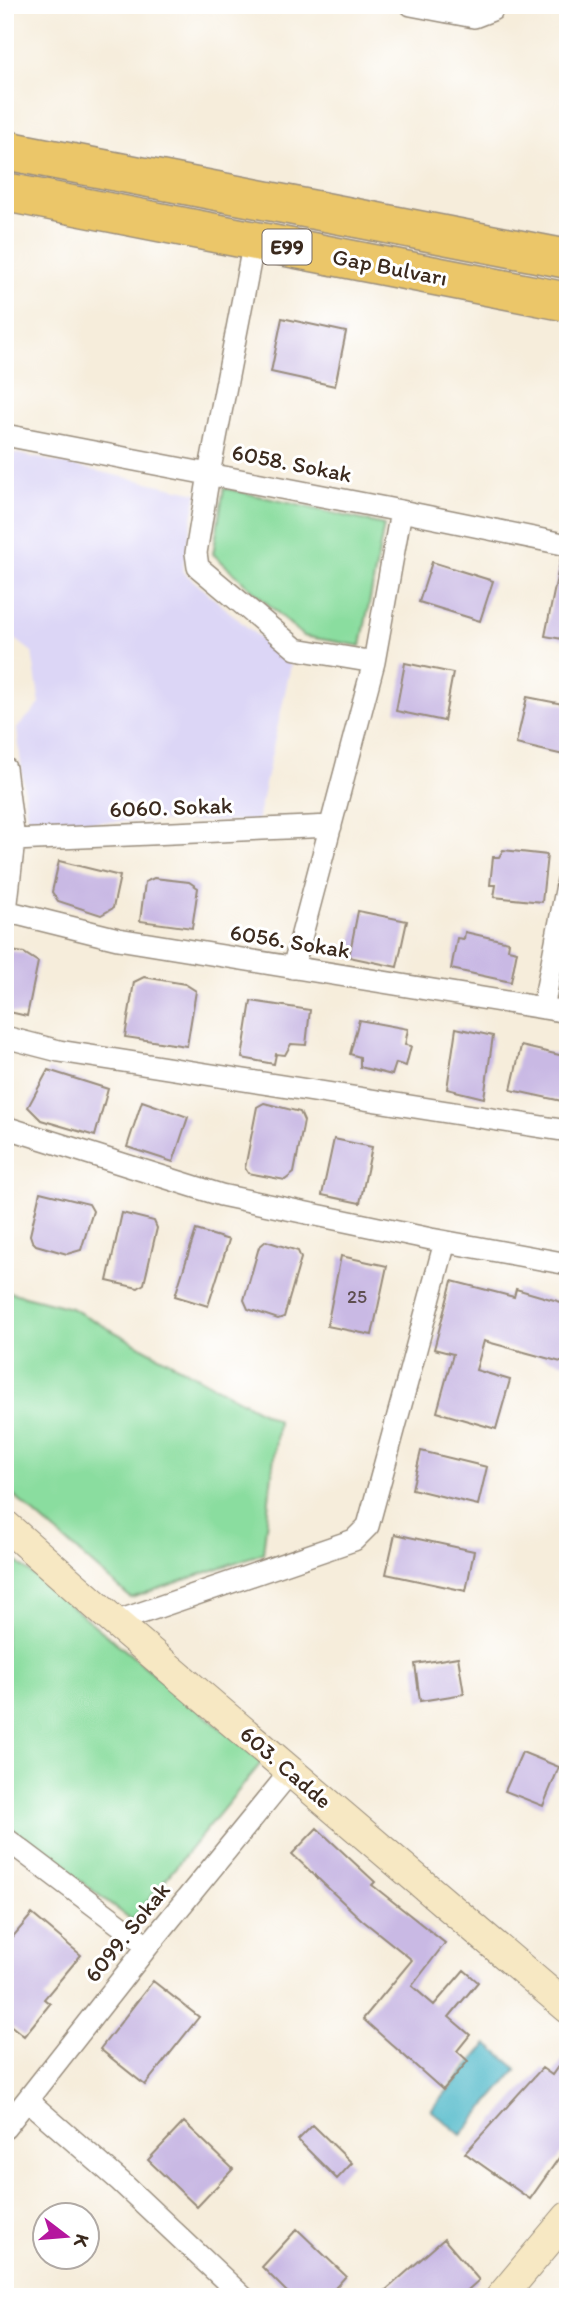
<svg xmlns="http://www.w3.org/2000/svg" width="573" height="2302" font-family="Itim,sans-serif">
	<rect width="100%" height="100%" fill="#fff"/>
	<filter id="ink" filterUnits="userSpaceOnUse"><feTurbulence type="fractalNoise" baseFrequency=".0143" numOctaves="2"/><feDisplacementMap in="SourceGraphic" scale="14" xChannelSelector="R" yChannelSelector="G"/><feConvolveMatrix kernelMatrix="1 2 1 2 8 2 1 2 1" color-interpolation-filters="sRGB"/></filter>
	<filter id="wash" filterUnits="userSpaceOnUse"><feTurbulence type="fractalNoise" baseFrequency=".00686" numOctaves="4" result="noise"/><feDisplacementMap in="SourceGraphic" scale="28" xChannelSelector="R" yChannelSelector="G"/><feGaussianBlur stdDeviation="1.57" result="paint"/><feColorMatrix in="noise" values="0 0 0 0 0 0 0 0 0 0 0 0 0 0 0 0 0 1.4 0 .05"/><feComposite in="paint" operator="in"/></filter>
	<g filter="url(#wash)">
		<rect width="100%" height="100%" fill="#f6eddb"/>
		<path fill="#dcd6f6" d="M5 451 197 493 182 571 291 665 257 821 42 822 27 817 17 728 40 704 32 652 5 631Z"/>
		<path fill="#8add9f" stroke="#62845e" stroke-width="2" d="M224 488 384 525 361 646 303 636 213 554Z
			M5 1291 71 1308 278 1421 263 1553 131 1598 5 1488Z
			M5 1552 262 1762 132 1920 5 1824Z"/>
		<path fill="#4bb7c8" stroke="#437073" stroke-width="2" d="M487 2044 517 2069 461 2135 431 2110Z"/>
		<g id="blocks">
			<path fill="#c9b9e4" d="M282 318 346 332 335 386 271 372Z
				M561 557 568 558V640L545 636Z
				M432 562 493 581 480 621 419 602Z
				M405 663 453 673 444 721 396 711Z
				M527 697 568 705V756L516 744Z
				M503 850 547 855 542 902 494 897 496 885H490L493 857H499Z
				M59 861 120 876 113 908 101 915 58 901 52 892Z
				M154 878 189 882 198 888 192 928 140 921 145 882Z
				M358 911 407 921 397 967 349 957Z
				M465 932 509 942 508 949 517 951 511 982 451 969 457 938 464 939Z
				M5 950 24 953 38 962 27 1016 5 1011Z
				M144 977 185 984 196 991 187 1046 125 1037 134 982Z
				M251 1001 310 1010 306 1045 291 1044 285 1055 276 1054 274 1064 242 1058Z
				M359 1020 408 1029 405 1045 411 1046 406 1066 396 1063 392 1075 360 1067V1057L350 1054Z
				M456 1028 493 1036 484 1098 447 1089Z
				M521 1046 568 1057V1078L562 1101 511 1090Z
				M48 1070 108 1089 95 1136 41 1120 28 1107Z
				M142 1101 188 1117 173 1162 127 1147Z
				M264 1103 300 1112 304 1121 294 1173 285 1180 248 1173 245 1168 257 1107Z
				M334 1139 372 1147 360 1203 322 1195Z
				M40 1192 89 1204 93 1211 81 1250 67 1254 36 1245 32 1241 30 1235Z
				M122 1213 154 1221 157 1228 144 1284 138 1288 107 1281Z
				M196 1230 229 1240 208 1306 175 1296Z
				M266 1241 298 1251 301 1258 284 1317 278 1319 248 1309 244 1300 259 1247Z
				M341 1256 387 1266 372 1335 327 1326Z
				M452 1281 514 1297 516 1289 568 1304V1364L484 1341 476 1370 510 1380 496 1429 437 1412 453 1354 434 1349Z
				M421 1451 487 1467 478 1505 412 1489Z
				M395 1534 474 1551 466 1591 386 1574Z
				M458 1657 464 1694 420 1701 415 1664Z
				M522 1752 559 1767 543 1806 505 1791Z
				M317 1828 375 1882 372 1885 445 1943 412 1986 434 2005 464 1970 478 1982 449 2017 470 2035 457 2051 468 2061 443 2090 363 2019 412 1960 362 1920 292 1854Z
				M32 1914 81 1955 44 1999 50 2004 24 2036 5 2021V1946Z
				M153 1981 199 2017 145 2085 100 2049Z
				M568 2052V2145L530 2199 465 2153 542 2068 552 2075Z
				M184 2122 233 2169 197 2207 148 2160Z
				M313 2125 352 2163 337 2179 298 2140Z
				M297 2229 346 2276 327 2297H292L262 2267Z
				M444 2239 479 2280 460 2297H378Z"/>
		</g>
	</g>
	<g filter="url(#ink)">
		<use href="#blocks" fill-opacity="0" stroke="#988c7c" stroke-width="2"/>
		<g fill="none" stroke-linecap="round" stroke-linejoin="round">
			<g stroke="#988c7c" stroke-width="24">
				<path id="street" d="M411 5 474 17 492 10V5
					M254 241 209 474 196 553 198 567 296 649 374 662
					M5 435 401 511 568 545
					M5 768 14 840 6 911
					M14 840 331 826
					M5 911 118 939 568 1012
					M293 968 374 662 401 511
					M543 1008 568 880
					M5 1037 59 1051 568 1131
					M5 1127 221 1195 431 1239 568 1264
					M115 1622 354 1540 368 1526 445 1242
					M5 1838 148 1946
					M27 2100 120 2181 243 2297
					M5 2128 148 1946 291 1771"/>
			</g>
			<g stroke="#988c7c" stroke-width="32">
				<path id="secondary" d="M5 1525 115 1622 568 2008
					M501 2297 568 2217"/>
			</g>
			<g stroke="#988c7c" stroke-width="41">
				<path id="highway" d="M5 150 568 259
					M5 192 568 302"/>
			</g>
			<use href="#street" stroke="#fff" stroke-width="21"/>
			<use href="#secondary" stroke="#f7e8c3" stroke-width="30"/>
			<use href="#highway" stroke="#ebc669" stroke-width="38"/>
		</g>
	</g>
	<g text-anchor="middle" stroke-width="6" stroke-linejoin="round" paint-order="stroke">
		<g font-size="19" fill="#5e4e50">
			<text x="357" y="1303">25</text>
		</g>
		<rect fill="#fff" stroke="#766a62" stroke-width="2" x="262.5" y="229.5" width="49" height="35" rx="5"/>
		<g font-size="21" font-weight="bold" fill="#3b2a1e">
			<text x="287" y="254">E99</text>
		</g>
		<g font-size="23" fill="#3b2a1e" stroke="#fff">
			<text transform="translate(390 267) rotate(11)" y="8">Gap Bulvarı</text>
			<text transform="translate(292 463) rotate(11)" y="8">6058. Sokak</text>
			<text transform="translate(171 807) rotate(-2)" y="8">6060. Sokak</text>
			<text transform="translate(290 941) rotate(9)" y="8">6056. Sokak</text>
			<text transform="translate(286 1767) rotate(41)" y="8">603. Cadde</text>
			<text transform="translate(127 1932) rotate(-51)" y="8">6099. Sokak</text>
		</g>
	</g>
	<rect width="573" height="2302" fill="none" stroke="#fff" stroke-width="28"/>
	<g transform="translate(66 2236) rotate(106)"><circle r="33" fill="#ffffff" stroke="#b1aaa5" stroke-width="2"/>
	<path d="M0-5L12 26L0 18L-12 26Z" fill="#b5179e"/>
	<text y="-10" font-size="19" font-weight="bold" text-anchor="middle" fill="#3b2a1e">K</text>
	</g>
</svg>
